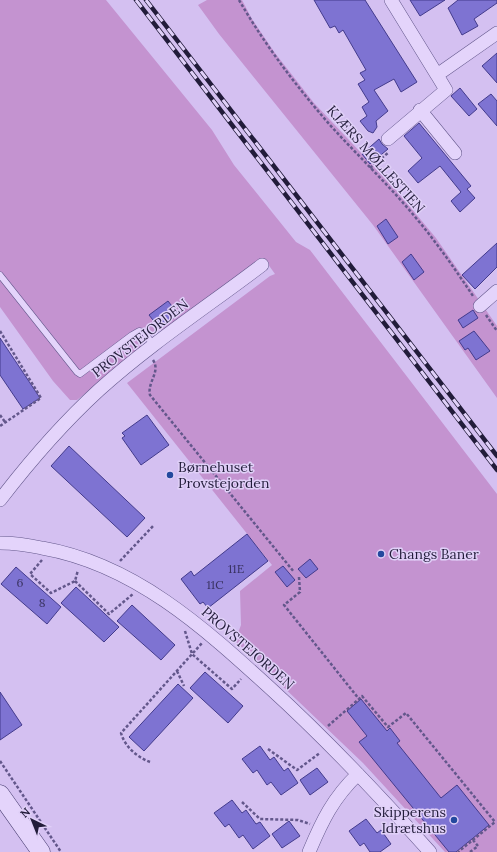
<svg xmlns="http://www.w3.org/2000/svg" width="497" height="852" font-family="Lora,serif">
	<rect width="100%" height="100%" fill="#d4c0f1"/>
	<path fill="#c493d0" d="M0 0H106L212 130 234 165 296 242 310 250 497 494V852H445L363 763 235 641 241 625 240 591 272 565 127 383 270 276 275 274 265 260 165 332 160 329 178 314 141 343 143 348 77 400H70L53 381 0 307Z
		M207 0H242L252 19 275 53 314 103 396 190 436 238 497 326V398L373 225 219 34 198 5Z"/>
	<path fill="#7e73d2" stroke="#433b8c" d="M314 0H365L417 82 401 92 394 79 374 90 388 111 376 121 377 127 373 133 368 131 360 121 367 116 362 107 369 102 358 84 365 80 360 73 366 70 343 30 339 33 335 26 330 28Z
		M410 0H445L420 16Z
		M458 0H497V3L474 19 478 26 462 35 448 8Z
		M497 53V83L482 66Z
		M460 88 477 109 469 116 451 96Z
		M491 94 497 101V126L478 104Z
		M419 123 471 186 467 189 475 198 460 212 451 201 461 192 440 166 418 183 408 171 422 158 404 136Z
		M379 139 382 144 388 149 370 164 362 154Z
		M386 219 398 237 388 244 377 226Z
		M497 243V267L475 289 462 275Z
		M411 254 424 272 414 280 402 262Z
		M168 301 178 314 160 329 149 315Z
		M473 310 478 318 463 328 458 320Z
		M474 331 490 351 476 360 468 348 465 350 459 341Z
		M0 338 40 398 23 409 0 375Z
		M147 415 169 445 141 465 122 438 125 436 122 433Z
		M69 446 145 518 127 537 51 466Z
		M247 534 268 561 208 608 203 602 200 604 181 579 191 571 194 576Z
		M310 559 318 569 306 578 298 569Z
		M283 566 295 580 287 587 275 572Z
		M16 567 61 607 47 624 1 584Z
		M76 587 119 627 104 642 61 603Z
		M132 605 175 645 161 660 117 621Z
		M205 672 243 706 228 723 190 688Z
		M178 684 193 698 144 751 129 737Z
		M0 692 22 725 0 740Z
		M361 699 387 731 390 728 400 741 397 743 441 798 457 785 489 825 456 852H449L359 742 367 736 347 711Z
		M260 746 270 760 274 757 284 771 288 768 298 783 281 795 271 782 267 785 257 770 253 773 242 759Z
		M317 768 328 782 310 795 300 780Z
		M232 800 242 813 246 810 256 824 260 822 270 836 253 849 243 835 239 838 229 824 225 827 214 813Z
		M366 819 377 833 381 830 391 844 380 852H370L364 843 360 846 349 831Z
		M289 821 300 836 282 848 272 834Z"/>
	<g fill="none" stroke-linecap="round" stroke-linejoin="round">
		<g stroke="#63578b" stroke-width="7">
			<path id="service" d="M0 275 77 372 80 374 132 335 139 331 144 332 154 346"/>
		</g>
		<g stroke="#63578b" stroke-width="14">
			<path id="minor" d="M391 0 437 75 497 33
				M420 110 455 153
				M388 139 446 90 437 75
				M480 306 497 291
				M0 500C30 461 63 423 99 390 150 344 208 306 262 265
				M0 543C14 543 28 545 42 548 134 564 203 627 270 688 326 739 379 795 430 852
				M309 852C322 821 333 798 358 774"/>
		</g>
		<g stroke="#443a6d" stroke-width="19">
			<path id="secondary" d="M0 794 41 852"/>
		</g>
		<path stroke="#63578b" stroke-width="2.5" stroke-dasharray="3 2" stroke-linecap="butt" d="M239 0C265 45 296 86 330 125 358 156 389 185 416 218 437 243 455 269 473 296
			M370 168 389 152
			M486 315 497 331
			M0 331 41 398 0 426
			M153 360C161 372 147 382 150 395L294 572
			M0 415 5 422
			M42 560 30 574 51 593 75 581 78 570
			M120 561 154 525
			M299 577 300 592 284 605 359 699 362 696 388 727 406 713 495 822 458 852
			M75 581 109 614 133 594
			M185 631 192 654 232 689 241 679
			M177 671 184 686
			M328 726 359 699
			M268 749 297 770 320 753
			M0 761 61 852
			M150 762C137 757 125 747 121 733L202 643
			M242 802 260 819 298 820 310 824
			M410 814 418 809 422 814
			M470 852 478 846 473 840"/>
		<use href="#service" stroke="#e4d4fb" stroke-width="6"/>
		<use href="#minor" stroke="#e4d4fb" stroke-width="13"/>
		<use href="#secondary" stroke="#e4d4fb" stroke-width="18"/>
		<g stroke="#221c3a" stroke-width="4.5">
			<path id="rail" d="M136 0 497 470
				M146 0 497 456"/>
		</g>
		<use href="#rail" stroke="#e0d0f8" stroke-width="3" stroke-dasharray="9" stroke-linecap="butt"/>
	</g>
	<g fill="#23499e" stroke="#e0d0f8" stroke-width="1.5">
		<circle cx="170" cy="475" r="4"/>
		<circle cx="381" cy="554" r="4"/>
		<circle cx="454" cy="820" r="4"/>
	</g>
	<g text-anchor="middle" stroke-width="3" stroke-linejoin="round" paint-order="stroke">
		<g font-size="12" fill="#393260">
			<text x="236" y="573">11E</text>
			<text x="20" y="587">6</text>
			<text x="215" y="589">11C</text>
			<text x="42" y="607">8</text>
		</g>
		<g font-size="14" fill="#221c3a" stroke="#e0d0f8">
			<text transform="translate(376 159) rotate(48)" y="5">KJÆRS MØLLESTIEN</text>
			<text transform="translate(140 338) rotate(-38)" y="5">PROVSTEJORDEN</text>
			<text transform="translate(248 648) rotate(41)" y="5">PROVSTEJORDEN</text>
		</g>
		<g font-size="14" fill="#221c3a" stroke="#e0d0f8" text-anchor="start">
			<text x="178" y="472">Børnehuset<tspan x="178" dy="16">Provstejorden</tspan></text>
			<text x="389" y="559">Changs Baner</text>
			<text x="446" y="817" text-anchor="end">Skipperens<tspan x="446" dy="16">Idrætshus</tspan></text>
		</g>
	</g>
	<g transform="translate(32 820) rotate(317)" stroke="#e0d0f8" stroke-width="3" paint-order="stroke">
	<path d="M0-3L7 15L0 10L-7 15Z" fill="#221c3a"/>
	<text y="-6" font-size="11" font-weight="bold" text-anchor="middle" fill="#221c3a">N</text>
	</g>
</svg>
